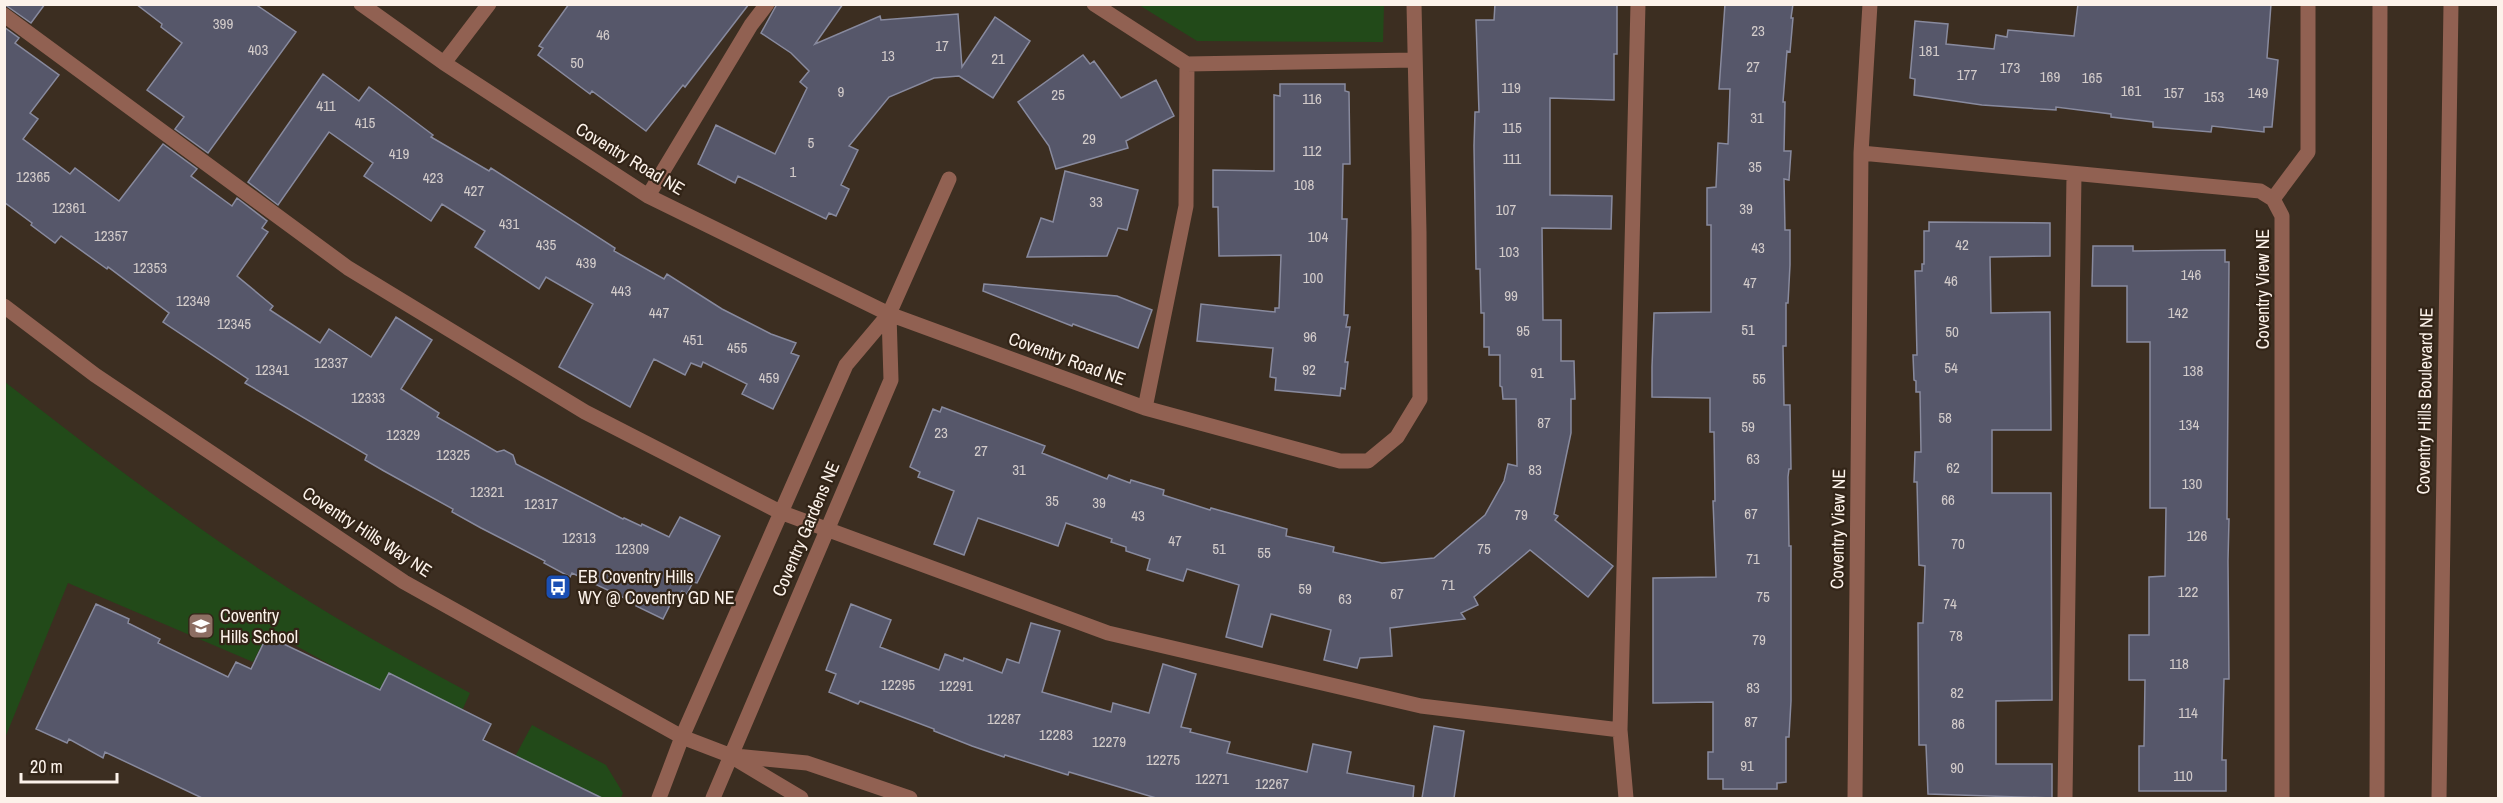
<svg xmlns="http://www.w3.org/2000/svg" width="2503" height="803" font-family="'Archivo Narrow',sans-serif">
	<rect width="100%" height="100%" fill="#3c2e21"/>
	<path fill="#224a19" d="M1139 5H1384L1383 42 1197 41Z
		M5 382C97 454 190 524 288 588 347 626 409 660 470 693L460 715 380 692 269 631 253 662 68 583 5 738Z
		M532 725 606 765 623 793 621 798H582L511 764Z"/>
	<path fill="#56576a" stroke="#888a9e" stroke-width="1.5" d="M4 4H45L31 23Z
		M136 4H255L296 32 208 153 175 129 184 117 147 90 182 43 161 27 162 24Z
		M569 4H749L685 87 683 85 646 131 592 91 590 94 538 55 543 48 539 46Z
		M777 4H843L815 44 880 16 881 20 958 14 962 67 995 17 1030 41 993 98 959 76 934 78 889 97 849 146 858 150 841 185 849 189 836 216 829 213 826 219 738 176 735 183 698 164 716 125 775 154 807 88 800 82 809 71 791 53 761 33Z
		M1495 4H1617V54H1614V100L1550 98V195L1612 196 1611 229 1542 228 1543 320H1561V361H1574L1575 399H1571V433L1554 514 1558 516 1555 520 1613 566 1588 597 1530 550 1474 597 1478 605 1461 613 1465 619 1390 628 1392 656 1360 658 1357 668 1324 660 1331 630 1271 614 1262 647 1226 637 1239 585 1187 569 1183 581 1147 570 1150 559 1126 551V547L1111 542 1112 539 1066 523 1058 546 978 518 964 555 934 544 954 491 918 477 920 472 910 467 933 409 940 412 942 407 1045 446 1042 453 1107 479 1109 475 1130 483 1131 480 1164 490 1163 495 1210 510 1211 508 1287 529 1286 536 1334 547 1333 552 1382 563 1434 558 1485 515 1504 481 1508 464 1517 466 1516 399H1503L1502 387 1500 386V355H1489V347H1484V313H1481L1480 269H1476L1474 146 1475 112H1479L1476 20H1494Z
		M1725 4H1793L1791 18H1793L1790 52 1787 51 1783 102H1785L1784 151H1791L1789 180 1784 179 1785 230H1790V265L1788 303H1786V346H1783L1784 405H1790L1791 469H1789L1788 477 1789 546H1791V701L1789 737H1786V782L1777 783V789H1723V779H1708V752H1713V702L1653 703V578L1716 577 1713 501H1715L1714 432H1710V398L1652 397V367L1654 313 1711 312V225H1707V188L1716 187 1718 143 1728 144 1730 89H1719Z
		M2078 4H2271L2267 58 2278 60 2272 127H2264V132L2212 126 2211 132 2153 127V122L2111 117V114L2056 107V110L1982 105 1914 95 1915 79 1910 78 1915 21 1948 24 1946 44 1994 49 1996 35 2007 37 2008 30 2074 36Z
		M4 27 19 38 15 43 59 75 30 113 38 119 23 139 70 174 75 168 119 201 163 144 197 169 191 176 232 206 237 198 267 221 262 228 268 232 237 276 273 306 270 310 320 343 329 329 371 357 396 317 432 340 401 389 439 413 437 417 497 452 504 450 513 455 516 464 623 519 624 518 641 526 642 524 669 537 680 517 720 536 697 583 693 582 687 594 682 591 679 596 675 595 663 619 636 606 637 604 572 573 570 577 544 563 545 561 481 528 452 512 453 509 384 471 365 460 367 455 245 383 248 379 163 322 169 313 108 267 107 269 61 236 55 243 31 225 32 223 4 202Z
		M1083 55 1090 64 1094 61 1121 98 1156 80 1174 116 1126 141 1128 148 1056 169 1049 146 1018 102Z
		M323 74 359 101 369 87 433 135 431 137 489 171 491 168 615 248 614 251 664 279 667 274 722 309 771 334 796 343 791 353 799 356 773 409 742 394 747 384 703 362 701 367 691 363 685 375 654 359 630 407 559 367 593 304 546 277 539 289 489 256 475 247 485 231 442 204 431 221 364 176 373 163 329 132 278 205 248 182Z
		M1280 84H1345V91L1349 92 1350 164H1343L1342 219H1347L1344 315H1348L1346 327H1350L1345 362H1348L1345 389 1341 388 1340 396 1275 390 1276 378 1270 377 1273 348 1197 341 1201 304 1275 312V308H1279L1281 255 1219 256 1218 207H1213V170L1274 171V95L1280 96Z
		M1065 171 1138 190 1127 230 1118 228 1107 256 1027 257 1041 218 1053 222Z
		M1929 222 2050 223V256L1990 257 1991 313 2050 312 2051 430H1992V493H2051L2052 700 1996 701V764H2052V798L1928 794 1926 745H1919L1918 623H1923L1925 566 1919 565 1917 482H1914L1915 452H1921L1920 392H1916V381L1914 380 1913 355H1917L1915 271H1922V264H1924V231H1929Z
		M2093 246H2133V251L2225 250V262H2229L2227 519H2229L2228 561 2229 679H2224L2222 760H2226V791H2139V746H2144L2145 680H2129V635H2149V577L2165 576 2166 508H2150V342H2127V286H2092Z
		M984 284 1117 296 1152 310 1138 348 1073 324 1072 326 983 291Z
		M96 604 129 619 128 623 160 639 158 643 228 677 236 662 251 669 267 636 380 690 389 673 491 724 483 740 602 798H202L105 752 103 758 69 739 67 743 36 729Z
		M851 604 891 620 880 647 939 670 945 654 963 661 964 658 1002 673 1007 659 1019 663 1031 623 1060 631 1042 692 1111 712 1113 703 1149 713 1163 664 1196 674 1181 727 1191 729 1190 732 1230 742 1227 753 1307 772 1313 744 1351 752 1347 773 1414 786 1413 798H1156L1069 772 1068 775 1005 755 1004 757 972 746 934 731V729L860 701 858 704 829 692 836 674 826 670Z
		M1434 726 1464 731 1454 798H1422Z"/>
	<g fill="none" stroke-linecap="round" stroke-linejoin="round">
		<path stroke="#916152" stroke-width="15" d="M361 4 444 63 648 196 889 314 1145 408 1340 461H1368L1397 437 1420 399 1419 232 1414 4
			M1094 4 1187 64 1186 206 1145 408
			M4 15 348 268 585 412 780 512 1108 633 1421 706 1620 730
			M444 63 489 4
			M1187 64 1414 60
			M1861 153 2260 191 2273 199 2282 216V798
			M648 196 751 25 767 4
			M2273 199 2308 152V4
			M4 306 95 375 404 582 682 737 729 755 801 798
			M735 756 807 763 910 798
			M659 798 682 737 846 365 889 314 949 179
			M713 798 891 380 889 314
			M1626 798 1620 730 1638 4
			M1855 798 1861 153 1870 4
			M2065 798 2074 175
			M2377 798 2380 4
			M2439 798 2451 4"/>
	</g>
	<defs>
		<g id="bus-square" transform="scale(1.35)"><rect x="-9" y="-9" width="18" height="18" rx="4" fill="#1a4fb4" stroke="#322417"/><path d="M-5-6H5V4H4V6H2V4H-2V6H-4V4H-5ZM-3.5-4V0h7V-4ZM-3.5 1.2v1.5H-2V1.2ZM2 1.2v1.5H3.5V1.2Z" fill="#fff"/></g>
		<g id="school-square" transform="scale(1.35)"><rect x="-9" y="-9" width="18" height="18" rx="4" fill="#8d6e63" stroke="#322417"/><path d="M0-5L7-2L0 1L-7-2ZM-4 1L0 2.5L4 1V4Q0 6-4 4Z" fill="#fff"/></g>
	</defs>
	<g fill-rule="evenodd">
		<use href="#bus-square" x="558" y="587"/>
		<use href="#school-square" x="201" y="626"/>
	</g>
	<g text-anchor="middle" stroke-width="4.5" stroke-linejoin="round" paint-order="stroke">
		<g font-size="15" fill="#d2cbca">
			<text x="223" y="29">399</text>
			<text x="1758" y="36">23</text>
			<text x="603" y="40">46</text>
			<text x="942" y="51">17</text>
			<text x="258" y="55">403</text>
			<text x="1929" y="56">181</text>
			<text x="888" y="61">13</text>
			<text x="998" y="64">21</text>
			<text x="577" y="68">50</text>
			<text x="1753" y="72">27</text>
			<text x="2010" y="73">173</text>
			<text x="1967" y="80">177</text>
			<text x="2050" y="82">169</text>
			<text x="2092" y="83">165</text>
			<text x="1511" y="93">119</text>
			<text x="2131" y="96">161</text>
			<text x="841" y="97">9</text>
			<text x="2174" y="98">157</text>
			<text x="2258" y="98">149</text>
			<text x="1058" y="100">25</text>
			<text x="2214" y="102">153</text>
			<text x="1312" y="104">116</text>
			<text x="326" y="111">411</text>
			<text x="1757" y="123">31</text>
			<text x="365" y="128">415</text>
			<text x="1512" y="133">115</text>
			<text x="1089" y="144">29</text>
			<text x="811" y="148">5</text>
			<text x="1312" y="156">112</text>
			<text x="399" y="159">419</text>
			<text x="1512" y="164">111</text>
			<text x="1755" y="172">35</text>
			<text x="793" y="177">1</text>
			<text x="33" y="182">12365</text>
			<text x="433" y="183">423</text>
			<text x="1304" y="190">108</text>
			<text x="474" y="196">427</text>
			<text x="1096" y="207">33</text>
			<text x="69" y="213">12361</text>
			<text x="1746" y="214">39</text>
			<text x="1506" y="215">107</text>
			<text x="509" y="229">431</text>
			<text x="111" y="241">12357</text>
			<text x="1318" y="242">104</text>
			<text x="546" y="250">435</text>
			<text x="1962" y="250">42</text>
			<text x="1758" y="253">43</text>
			<text x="1509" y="257">103</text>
			<text x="586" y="268">439</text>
			<text x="150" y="273">12353</text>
			<text x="2191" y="280">146</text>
			<text x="1313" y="283">100</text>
			<text x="1951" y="286">46</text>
			<text x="1750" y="288">47</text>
			<text x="621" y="296">443</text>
			<text x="1511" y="301">99</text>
			<text x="193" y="306">12349</text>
			<text x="659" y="318">447</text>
			<text x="2178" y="318">142</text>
			<text x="234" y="329">12345</text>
			<text x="1748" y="335">51</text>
			<text x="1523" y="336">95</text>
			<text x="1952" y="337">50</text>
			<text x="1310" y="342">96</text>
			<text x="693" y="345">451</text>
			<text x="737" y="353">455</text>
			<text x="331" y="368">12337</text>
			<text x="1951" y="373">54</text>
			<text x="272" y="375">12341</text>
			<text x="1309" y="375">92</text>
			<text x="2193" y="376">138</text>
			<text x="1537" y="378">91</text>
			<text x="769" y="383">459</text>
			<text x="1759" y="384">55</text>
			<text x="368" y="403">12333</text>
			<text x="1945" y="423">58</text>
			<text x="1544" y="428">87</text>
			<text x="2189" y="430">134</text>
			<text x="1748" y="432">59</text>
			<text x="941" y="438">23</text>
			<text x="403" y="440">12329</text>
			<text x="981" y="456">27</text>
			<text x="453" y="460">12325</text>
			<text x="1753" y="464">63</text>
			<text x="1953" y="473">62</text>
			<text x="1019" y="475">31</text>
			<text x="1535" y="475">83</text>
			<text x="2192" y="489">130</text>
			<text x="487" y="497">12321</text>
			<text x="1948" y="505">66</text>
			<text x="1052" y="506">35</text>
			<text x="1099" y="508">39</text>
			<text x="541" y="509">12317</text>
			<text x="1751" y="519">67</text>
			<text x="1521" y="520">79</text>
			<text x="1138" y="521">43</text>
			<text x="2197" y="541">126</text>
			<text x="579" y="543">12313</text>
			<text x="1175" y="546">47</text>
			<text x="1958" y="549">70</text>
			<text x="632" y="554">12309</text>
			<text x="1219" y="554">51</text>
			<text x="1484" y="554">75</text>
			<text x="1264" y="558">55</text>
			<text x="1753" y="564">71</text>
			<text x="1448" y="590">71</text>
			<text x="1305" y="594">59</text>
			<text x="2188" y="597">122</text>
			<text x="1397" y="599">67</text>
			<text x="1763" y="602">75</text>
			<text x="1345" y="604">63</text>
			<text x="1950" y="609">74</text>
			<text x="1956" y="641">78</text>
			<text x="1759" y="645">79</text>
			<text x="2179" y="669">118</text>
			<text x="898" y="690">12295</text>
			<text x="956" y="691">12291</text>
			<text x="1753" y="693">83</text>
			<text x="1957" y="698">82</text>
			<text x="2188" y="718">114</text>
			<text x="1004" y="724">12287</text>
			<text x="1751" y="727">87</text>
			<text x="1958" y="729">86</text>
			<text x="1056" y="740">12283</text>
			<text x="1109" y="747">12279</text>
			<text x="1163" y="765">12275</text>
			<text x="1747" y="771">91</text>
			<text x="1957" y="773">90</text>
			<text x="2183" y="781">110</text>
			<text x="1212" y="784">12271</text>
			<text x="1272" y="789">12267</text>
		</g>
		<g font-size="18" fill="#fcf2ea" stroke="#322417">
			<text transform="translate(630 159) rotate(31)" y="6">Coventry Road NE</text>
			<text transform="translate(2263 289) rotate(-90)" y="6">Coventry View NE</text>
			<text transform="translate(1067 359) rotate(20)" y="6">Coventry Road NE</text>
			<text transform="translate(2425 401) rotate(-89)" y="6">Coventry Hills Boulevard NE</text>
			<text transform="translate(806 529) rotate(-67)" y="6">Coventry Gardens NE</text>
			<text transform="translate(1838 529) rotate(-89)" y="6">Coventry View NE</text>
			<text transform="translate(367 532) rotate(33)" y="6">Coventry Hills Way NE</text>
		</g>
		<g font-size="18" fill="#fcf2ea" stroke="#322417" text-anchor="start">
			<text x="578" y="583">EB Coventry Hills<tspan x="578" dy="21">WY @ Coventry GD NE</tspan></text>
			<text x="220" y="622">Coventry<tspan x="220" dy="21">Hills School</tspan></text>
		</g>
	</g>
	<rect width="2503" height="803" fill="none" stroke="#fcf2ea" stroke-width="12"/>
	<path d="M21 773v9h96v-9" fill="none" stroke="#fcf2ea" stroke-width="3"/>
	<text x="30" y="773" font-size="18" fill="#fcf2ea" stroke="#322417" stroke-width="4.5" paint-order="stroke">20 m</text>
</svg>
